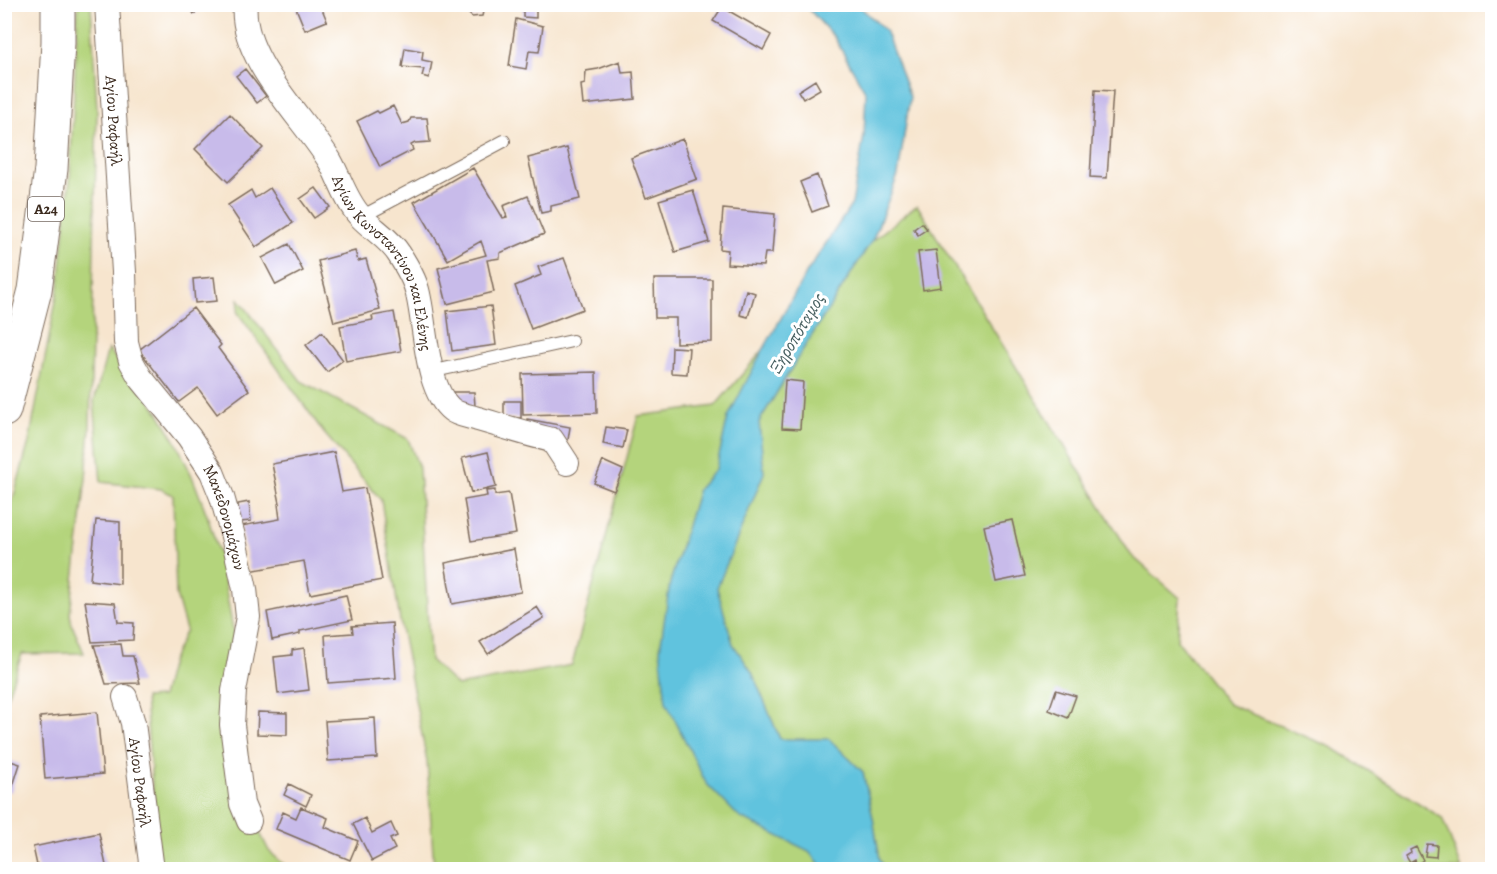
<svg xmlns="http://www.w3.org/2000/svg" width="1497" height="874" font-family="Alegreya,serif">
	<rect width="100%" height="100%" fill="#fff"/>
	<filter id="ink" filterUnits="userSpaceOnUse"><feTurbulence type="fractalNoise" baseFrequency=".0167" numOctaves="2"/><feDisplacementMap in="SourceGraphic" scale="12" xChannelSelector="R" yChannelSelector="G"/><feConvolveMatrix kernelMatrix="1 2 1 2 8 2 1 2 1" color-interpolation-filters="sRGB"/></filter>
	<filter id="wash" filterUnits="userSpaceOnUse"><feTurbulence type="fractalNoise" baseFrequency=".008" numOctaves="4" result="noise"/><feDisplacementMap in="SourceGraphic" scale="24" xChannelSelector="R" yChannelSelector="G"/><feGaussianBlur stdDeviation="1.35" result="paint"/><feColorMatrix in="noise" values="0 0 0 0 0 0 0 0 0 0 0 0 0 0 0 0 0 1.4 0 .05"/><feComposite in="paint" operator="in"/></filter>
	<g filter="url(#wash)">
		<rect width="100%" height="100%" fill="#f7e5ce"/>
		<path fill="#b4d47c" stroke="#787f4d" stroke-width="1.5" d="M78 5H91L97 110 90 427 86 478 70 614 72 625 84 653 22 654 5 702V528L29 442 59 285 70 179Z
			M917 205 1131 555 1180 598 1177 640 1228 704 1333 748 1442 818 1462 869H434L427 761 401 627 381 500 324 433 238 313 239 299 301 381 408 439 419 468 430 660 457 686 572 665 638 416 715 406 825 278Z
			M108 349 154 405 175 440 192 476 207 515 220 557 235 641 253 819 269 851 289 869H159L145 698 162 697 171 662 186 630 176 595 173 495 161 489 101 482 94 401Z"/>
		<path fill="#60c3de" stroke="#4e767e" stroke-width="1.5" d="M805 5H858L885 30 910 97 898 175 873 239 802 351 759 422 764 473 717 588 733 644 752 672 780 739H829L863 772 873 818 880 860 886 869H824L809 851 739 817 706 783 666 702 660 649 670 583 698 489 716 469 728 417 758 359 807 272 852 204 864 136 866 93 834 37Z"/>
		<g id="blocks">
			<path fill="#c8bbea" d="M187 4H208L194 14Z
				M303 4H320L327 21 305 30 296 8Z
				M465 4H485L482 16 472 17 463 8Z
				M498 4H536V18L523 17V8L498 7Z
				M722 7 771 35 763 50 713 21Z
				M516 19 543 26 539 52 529 51 526 69 509 66Z
				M405 48 423 51 422 60 432 62 429 78 422 76 424 69 402 67Z
				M620 61 622 73 633 72 635 99 583 105 581 85 585 84 586 71 598 69Z
				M245 69 266 96 257 103 236 76Z
				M815 80 820 89 803 99 798 91Z
				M1095 90 1113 91 1107 178 1090 177Z
				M393 106 402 124 409 122 411 118H427L430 142 415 143 411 145 413 150 380 167 357 121 377 111 379 113Z
				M230 114 263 148 228 182 195 149Z
				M683 139 697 179 646 198 631 158Z
				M567 148 580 199 551 206V211L541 213 528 158Z
				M473 168 503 218 507 217 503 206 528 196 544 234 500 253V258L487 260 494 292 447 304 438 268 486 255 481 241 448 260 414 202Z
				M817 175 828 206 812 212 800 182Z
				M270 188 293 223 256 247 228 205 251 190 255 198Z
				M316 188 330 207 314 218 300 199Z
				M693 190 709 242 675 252 659 200Z
				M723 209 775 214 772 253H765L763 266 727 264 728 250 720 249Z
				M922 223 927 229 918 235 914 229Z
				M289 244 303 271 276 285 262 258Z
				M936 250 941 287 923 290 918 252Z
				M355 251 358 261 366 259 380 310 334 322 318 261Z
				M564 258 583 309 531 329 515 286 541 275 538 267Z
				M214 277 217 301 195 303 193 279Z
				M654 279H712V342L676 343V318H655Z
				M746 290 755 293 748 317 740 315Z
				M491 306 496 345 452 351 447 311Z
				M193 308 221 345 218 348 249 390 217 414 198 388 179 402 139 350Z
				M394 312 401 351 346 361 340 326 373 320 372 316Z
				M322 332 343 360 327 372 306 345Z
				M672 347 689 348 687 374 671 373Z
				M596 372 597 413 523 415 522 374Z
				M785 380 803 382 800 429 782 428Z
				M452 392H474L475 406H453Z
				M504 401H521V418H504Z
				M527 419 570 427 568 440 524 432Z
				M606 427 627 430 623 448 603 444Z
				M334 452 342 492 365 488 382 580 310 594 304 561 250 571 241 526 280 519 278 504 280 503 272 464Z
				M488 452 496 487 471 493 462 458Z
				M603 461 623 470 614 491 594 483Z
				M495 490V495L509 493 516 534 471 541 464 500 487 496 486 491Z
				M249 502 251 521 240 522 238 504Z
				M96 520 120 522V584L90 580Z
				M1012 520 1025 576 996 582 984 526Z
				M514 549 521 592 452 604 445 563Z
				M346 595 352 620 300 631V634L272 640 267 612Z
				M85 601 115 603 118 622 134 623 133 640 92 642Z
				M537 607 544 618 517 634 488 654 480 642Z
				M392 623 396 678 328 683 325 635 353 633 352 626Z
				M121 644 123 656H133L140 683 106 684 94 645Z
				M304 648 309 690 278 694 274 657 292 655V650Z
				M1056 690 1076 696 1068 718 1049 710Z
				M97 712 103 774 45 779 40 717Z
				M258 712 287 713V735L257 734Z
				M375 718 377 758 328 761 325 721Z
				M4 759 20 764 11 792 4 790Z
				M289 784 311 795 306 806 284 795Z
				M301 807 328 818 325 827 358 841 350 860 276 829 283 812 296 818Z
				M365 818 372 833 391 823 397 836 390 839 395 849 372 861 353 824Z
				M99 833 107 870H38L33 847Z
				M1427 844 1437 845 1436 857 1425 856Z
				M1416 847 1423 860 1417 864 1415 860 1410 863 1406 856 1411 853 1410 850Z"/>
		</g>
	</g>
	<g filter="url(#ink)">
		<use href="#blocks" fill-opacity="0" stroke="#7d6b5c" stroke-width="1.5"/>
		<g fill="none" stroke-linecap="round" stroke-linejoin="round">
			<g stroke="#7d6b5c" stroke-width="14">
				<path id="lane" d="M361 217 504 141
					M430 372 572 341"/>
			</g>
			<g stroke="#7d6b5c" stroke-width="26">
				<g id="street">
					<path id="s1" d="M107 4 124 272 126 342 131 361 140 377 189 437 212 472 222 497 233 536 245 589 248 617 234 691 232 725 242 804 249 821"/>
					<path id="s2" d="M245 4C239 58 304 118 330 161 340 179 346 201 360 216 373 230 389 238 399 254 406 265 414 278 417 290 426 323 425 389 452 410 458 415 470 416 478 419 502 426 527 434 552 440L567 463"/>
					<path id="s3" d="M125 697 133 723 152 870"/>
				</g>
			</g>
			<g stroke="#7d6b5c" stroke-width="35">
				<path id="highway" d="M4 410 35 290 51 169 58 42V4"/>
			</g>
			<use href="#lane" stroke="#fff" stroke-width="12"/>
			<use href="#street" stroke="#fff" stroke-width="24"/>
			<use href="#highway" stroke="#fff" stroke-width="33"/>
		</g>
	</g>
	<g text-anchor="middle" stroke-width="6" stroke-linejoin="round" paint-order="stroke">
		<rect fill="#fff" stroke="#766a62" stroke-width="1.5" x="28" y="197" width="36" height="24" rx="4.5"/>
		<g font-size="15" font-weight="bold" fill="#3b2a1e">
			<text x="46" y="214">Α24</text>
		</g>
		<g font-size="16" fill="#3b2a1e" stroke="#fff">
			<text dy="6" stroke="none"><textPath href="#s1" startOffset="117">Αγίου Ραφαήλ</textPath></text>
			<text dy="6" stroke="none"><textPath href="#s2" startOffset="300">Αγίων Κωνσταντίνου και Ελένης</textPath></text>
			<text dy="6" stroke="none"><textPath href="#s1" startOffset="543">Μακεδονομάχων</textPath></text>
			<text dy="6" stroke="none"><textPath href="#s3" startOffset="87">Αγίου Ραφαήλ</textPath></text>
		</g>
		<g font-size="18" font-style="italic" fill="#486061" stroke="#fff">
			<text transform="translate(797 333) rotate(-59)" y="6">Ξηροπόταμος</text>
		</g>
	</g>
	<rect width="1497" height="874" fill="none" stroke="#fff" stroke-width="24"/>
</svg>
